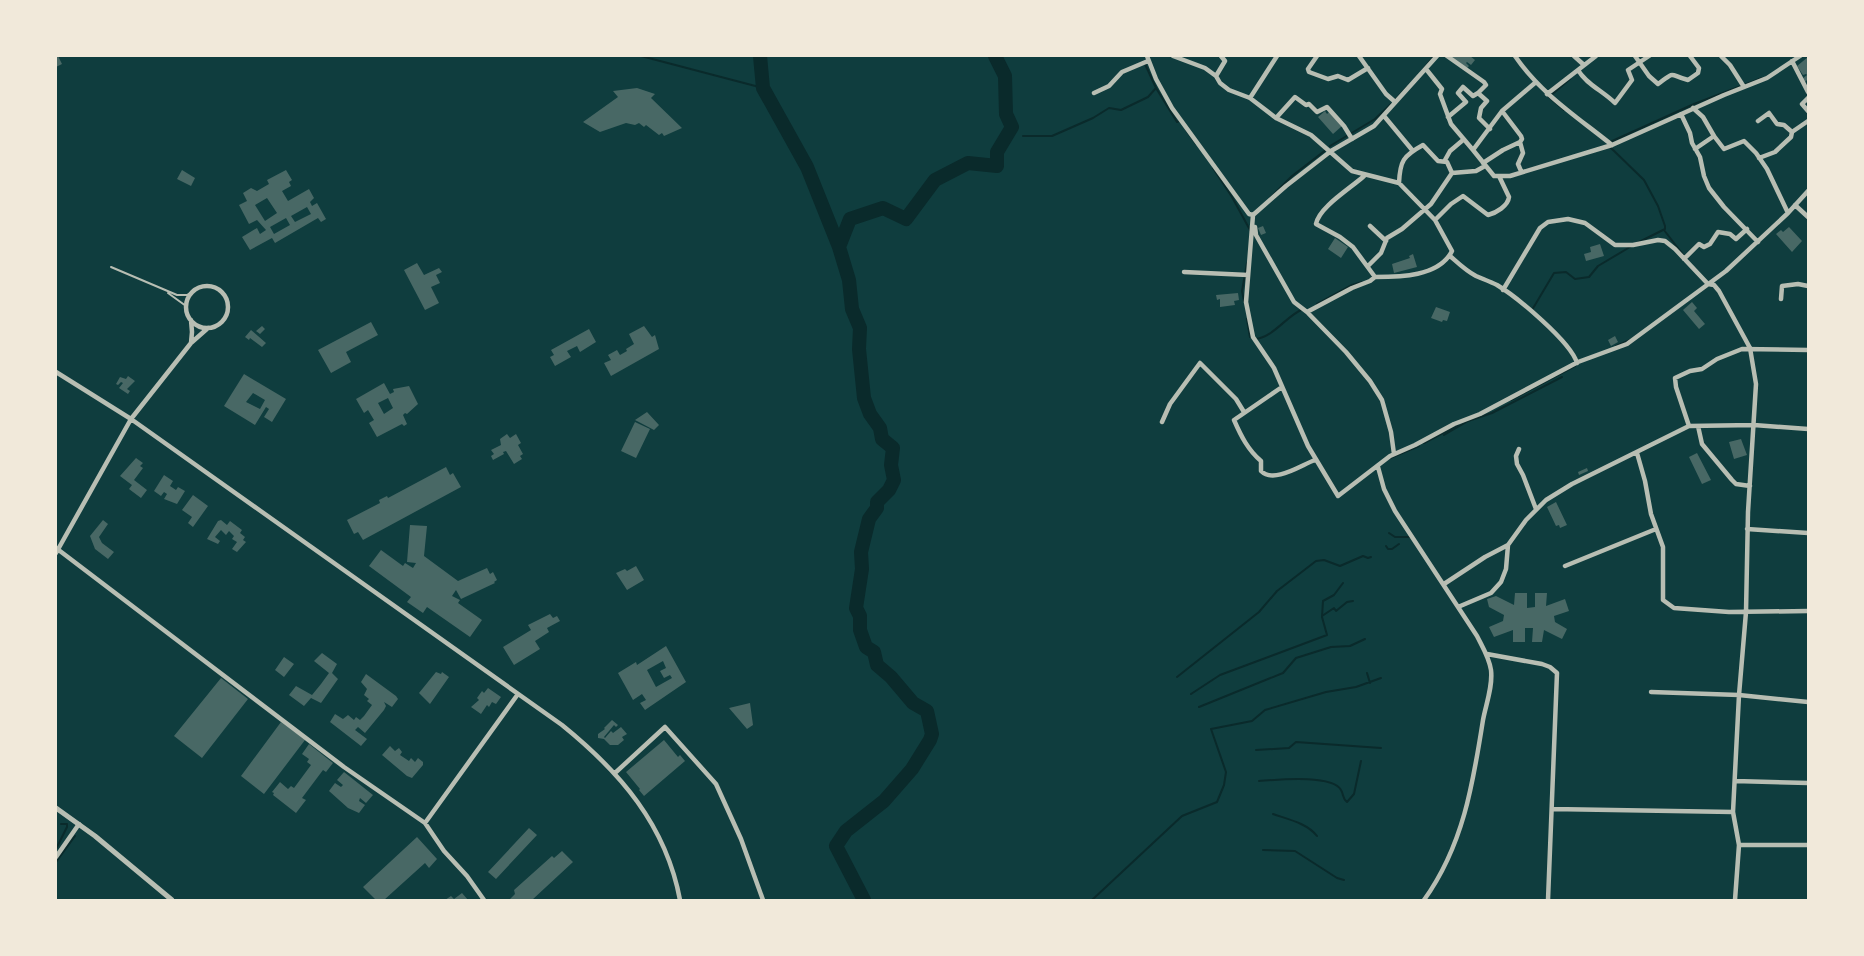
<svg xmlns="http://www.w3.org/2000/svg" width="1864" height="956" font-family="Ubuntu,sans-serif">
	<rect width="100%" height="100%" fill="#0f3d3e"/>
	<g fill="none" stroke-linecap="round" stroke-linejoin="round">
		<path stroke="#0a2a2b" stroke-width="2" d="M641 56 763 88
			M1145 64 1156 88 1177 122 1179 121
			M1421 72 1434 56
			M1395 100 1407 87
			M1564 110 1549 97 1570 79
			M1186 130 1196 144
			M1023 136H1052L1093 118 1109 108 1121 110 1148 97 1156 88
			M1610 142 1694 104 1762 78
			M1330 146 1375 119 1391 104
			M1610 147 1644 180 1658 206 1665 226V229L1637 243
			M1213 168 1232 197 1250 230
			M1270 198 1292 176 1327 149
			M1664 230 1684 256
			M1244 301 1242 291 1247 263
			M1317 304 1352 285 1362 282
			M1532 310 1554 273 1566 272 1575 279 1589 277 1598 266 1630 247
			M1247 319 1250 337
			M1255 339C1274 337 1286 316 1303 309
			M1616 346 1630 340
			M1511 400 1575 366
			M1444 435 1468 421 1492 413 1562 377
			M1424 443 1458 425
			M1388 459 1419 446
			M1389 533 1395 537H1412
			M1386 546 1388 549H1392L1399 544
			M1322 616 1334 608 1336 611 1347 602 1353 601
			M1367 673 1370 683
			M1177 677 1259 612 1277 591 1316 561 1324 560 1340 566 1363 556 1368 558 1371 557
			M1191 694 1220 675 1327 635 1322 617 1323 601 1334 595 1343 583
			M1199 707 1283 673 1296 658 1331 647 1350 646 1365 639
			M1256 750 1289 748 1296 742 1381 748
			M1259 781C1275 780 1332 774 1341 790 1344 795 1342 798 1347 802L1354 794 1361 761
			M1273 814C1287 819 1307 823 1317 836
			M56 849 67 827V824H61
			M1263 850 1295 851 1337 878 1344 880
			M56 862 75 836
			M1092 900 1182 816 1217 802 1224 785 1226 772 1211 729 1252 721 1265 710 1326 692 1356 687 1381 678"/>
		<path stroke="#0a2a2b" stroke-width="14" d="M760 56 763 88 807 167 839 247 849 280 852 309 860 328 859 349 864 398 870 414 880 428 882 439 893 448 891 465 894 480 889 490 877 502V508L869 519 861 552 862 569 856 608 860 616V630L866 647 874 652 877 665 891 677 913 703 927 711 932 734 930 740 912 769 884 801 846 831 836 846 864 900
			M839 247 850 219 883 208 906 219 935 180 968 163 997 166V152L1012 127 1006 114 1005 76 995 56"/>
	</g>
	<path fill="#486865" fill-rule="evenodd" d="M56 56H58L62 64 56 67Z
		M1449 56H1470L1475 60 1471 65 1467 62 1466 63 1469 66 1466 69Z
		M1808 57V79L1805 82 1802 79 1807 75 1806 74 1803 75 1797 66Z
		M637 88 655 94 651 98 682 128 664 136 662 133 659 135 646 125 644 127 639 123 635 125 626 123 600 132 583 122 618 97 613 91Z
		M1325 111 1327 114 1330 111 1342 126 1333 134 1318 117Z
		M182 170 195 178 191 186 177 179Z
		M286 170 292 180 289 182 291 186 282 191 288 201 309 189 314 198 310 202 312 206 317 203 326 219 321 222 318 218 275 243 272 238 250 250 242 237 257 228 260 234 266 230 257 220 249 224 239 205 247 201 243 193 251 188 257 191 269 184 267 180ZM267 198 277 213 265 221 255 205ZM307 207 311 214 295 222 291 216ZM286 218 290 225 274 234 270 227Z
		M1263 226 1266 233 1261 235 1258 228Z
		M1789 227 1802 241 1792 252 1776 234 1781 230 1783 232Z
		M1335 238 1348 247 1341 258 1328 249Z
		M1600 244 1604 256 1586 261 1584 254 1591 252 1590 247Z
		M1413 254 1417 267 1394 273 1392 264 1410 258 1409 256Z
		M417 263 424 275 439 268 442 272 436 275 440 283 431 287 439 303 425 310 404 270Z
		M1238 293 1239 300 1234 301 1235 305 1220 307V299L1217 300 1216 295Z
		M1692 302 1697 308 1694 311 1705 324 1699 329 1683 310Z
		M1436 307 1450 312 1447 321 1443 320 1442 322 1431 318Z
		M371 322 378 335 346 352 351 362 331 373 318 350Z
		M262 326 265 329 260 334 256 331Z
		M644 326 652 337 655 335 659 349 611 376 604 363 611 360 608 355 617 350 620 355 627 351 626 349 634 344 629 334Z
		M589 329 596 342 580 352 577 346 567 351 571 357 555 366 550 357 554 355 551 350Z
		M251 330 266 343 262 347 250 338 249 340 245 337Z
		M1615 336 1618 342 1611 346 1608 340Z
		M244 374 286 399 272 422 264 417 269 409 266 407 255 425 224 406ZM253 393 265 400 260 409 246 402Z
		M128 376 135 381 127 389 130 391 128 394 119 388 123 383 121 382 118 385 116 384 120 377 126 379Z
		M384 383 390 394 394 392 393 389 409 386 418 404 407 414 405 413 403 415 407 424 404 426 402 424 377 437 369 423 374 420 368 410 364 413 356 399ZM388 398 393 408 384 414 378 403Z
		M647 412 659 425 654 430 635 420Z
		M635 422 650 429 636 458 621 451Z
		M507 434 510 438 516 434 521 443 518 445 523 454 520 456 522 459 514 464 506 451 503 452 504 454 493 460 491 456 494 454 491 450 501 445 500 439Z
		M1741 439 1747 455 1734 459 1729 442Z
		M1697 453 1711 480 1702 484 1689 457Z
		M136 458 143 463 140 466 143 468 134 480 147 490 141 498 129 489 132 485 120 476Z
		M446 467 450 475 453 473 461 487 363 540 358 532 354 534 347 520 380 503 379 500 387 496 388 498Z
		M1587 468 1588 471 1579 475 1578 472Z
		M164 475 173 481 170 486 176 490 178 487 185 491 177 504 164 499 167 494 164 492 161 496 154 491Z
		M193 495 208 506 193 527 188 523 192 517 182 510Z
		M1556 502 1567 525 1560 528 1559 525 1556 526 1547 507Z
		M103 520 108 524 99 537 102 543 114 552 108 559 95 549 90 536Z
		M221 520 227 525 230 521 242 530 240 533 245 537 243 540 246 542 237 552 232 549 237 542 232 539 234 536 229 531 226 535 221 530 215 537 220 541 218 544 207 539 218 521Z
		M410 525 427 526 424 556 458 581 487 568 490 574 493 572 497 580 494 582 495 583 461 599 456 590 452 596 460 600 458 603 482 620 470 637 427 607 423 613 407 602 411 597 369 566 381 550 403 566 405 563 413 568 416 563 407 562Z
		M636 566 644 580 627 590 616 573 625 569 627 571Z
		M1515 593H1527V608L1535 607V593H1547L1546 606 1565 599 1569 611 1554 616 1555 622 1567 629 1562 639 1544 630 1542 642H1532L1533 628H1525V642H1513V630L1494 637 1489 627 1503 621 1504 615 1489 607 1487 599 1496 596 1514 605Z
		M550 614 553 618 557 616 560 621 547 628 549 632 535 641 540 649 514 665 503 647 531 630 528 625Z
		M666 646 686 682 645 710 640 703 646 700 642 694 633 700 618 673 636 662 637 665ZM663 661 666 668 660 671 664 678 670 675 672 678 656 687 647 670Z
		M322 653 337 664 332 673 338 679 321 703 311 698 304 706 289 695 296 686 312 695 321 684 329 673 314 661Z
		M284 657 294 664 284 677 275 670Z
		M436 672 441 674 442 672 449 677 430 704 419 693Z
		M366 674 396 696 398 699 392 707 384 702 386 706 384 710 365 733 358 727 355 730 367 739 361 746 330 722 335 714 343 719 348 715 354 720 356 717 360 720 364 716 372 705 367 701 369 699 364 695 367 689 361 682Z
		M221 678 248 699 202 758 174 736Z
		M488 688 501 697 496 704 492 702 489 707 487 705 481 714 471 707 479 700 477 698 482 691 484 693Z
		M750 703 753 725 747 729 729 708Z
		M612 720 618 725 616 727 614 725 604 737 605 738 611 731 613 733 621 727 627 734 622 737 624 740 618 745H610L604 739 598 738V734L605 729 604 728Z
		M281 722 305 740 264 794 241 776Z
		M664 740 678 757 680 755 685 761 644 796 639 790 640 789 626 772Z
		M309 744 333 763 326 772 323 770 302 798 306 800 296 813 273 795 274 793 272 792 280 782 288 789 291 786 294 788 311 765 307 762 309 759 302 754Z
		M390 746 395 751 399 748 402 752 400 755 409 761 411 758 415 762 418 758 423 762V765L412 778 407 776 382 755Z
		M344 772 373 795 366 803 360 798 359 801 365 805 359 813 348 808 329 791 335 783 341 787 343 785 337 780Z
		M529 828 537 835 496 879 488 872Z
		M417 837 437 859 429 868 425 863 384 900H376L363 887Z
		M562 851 573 862 532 900H509L515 894 514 890 552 856 554 858Z
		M462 893 468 900H445L451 896 454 899Z"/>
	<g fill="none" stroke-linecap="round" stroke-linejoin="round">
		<path stroke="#b8beb3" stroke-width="2" d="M111 267 177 295H187L195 290
			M168 293 186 306"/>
		<path stroke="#b8beb3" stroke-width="4.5" d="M1147 56 1156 79 1172 108 1249 214 1253 215
			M1173 56 1205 68 1216 76 1220 83 1229 90 1250 98 1276 118 1311 135 1352 171 1399 183 1435 220 1452 251C1439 277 1399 277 1375 277L1370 281 1352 288 1307 312
			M1317 56 1308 69 1309 72 1328 79 1338 76 1348 80 1368 68
			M1359 56 1386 94 1394 101
			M1447 56 1484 82 1486 85 1478 93
			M1515 56C1541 94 1576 116 1612 145
			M1574 56 1584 65
			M1635 56 1649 76 1658 84C1677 70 1668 75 1688 80L1698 73 1699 68 1690 56
			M1721 56 1730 65 1744 87
			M1792 61 1808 92
			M1426 69 1442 89 1440 94 1451 124 1473 150
			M1578 70C1586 84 1603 91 1615 103L1632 80 1628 70 1649 56
			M1216 76 1225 61 1221 56
			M1536 82 1502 111 1473 150 1494 176H1510L1612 145 1724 95 1767 78 1800 56
			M1094 93 1109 86 1122 72 1148 61
			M1547 94 1596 56
			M1250 98 1277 56
			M1808 98 1802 104 1808 111
			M1693 108 1703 117 1714 136
			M1502 111 1521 136 1522 139 1520 142 1523 153 1518 164 1521 171
			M1681 114 1690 133 1692 143 1700 157 1704 176 1709 188 1724 207 1758 242
			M1384 116 1413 151
			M1448 117 1466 102 1458 93 1463 87 1473 96 1478 93 1487 101 1481 108 1479 118 1490 129
			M1276 118 1295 97 1306 105 1309 104 1317 112 1327 107 1344 126 1352 139
			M1758 121 1769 113 1777 124 1784 125 1792 132 1808 121
			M1695 149 1714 136 1724 149 1744 141 1756 153 1767 169 1788 213
			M1759 158 1775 152 1791 137 1792 132
			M1445 160 1450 151 1463 140
			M1483 163 1503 150 1520 142
			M1364 176C1351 188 1319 207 1316 224L1340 237 1353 247 1375 277
			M1399 183C1400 161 1403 156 1423 145L1438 161 1447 162 1452 173
			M1795 205 1808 217
			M1253 215 1246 302 1253 337 1274 368 1308 446 1338 496 1390 456 1415 445 1454 424 1480 414 1578 362 1627 344 1726 271 1788 213 1808 191
			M1253 215 1286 186 1331 151 1374 126 1437 56
			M1435 220 1451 204 1463 196 1488 215C1496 213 1508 206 1509 197L1499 176
			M1370 226 1386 241
			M1255 227 1256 235 1294 302 1307 312 1346 352 1370 381 1382 400 1391 432 1394 454
			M1450 256C1458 263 1466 271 1476 276 1483 279 1491 282 1497 285 1517 297 1571 342 1577 363
			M1684 259 1699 244 1704 247 1710 244 1718 232 1730 234 1736 239 1747 229
			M1368 266 1381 253 1387 238 1402 229 1431 204 1452 173 1476 171 1485 166
			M1184 272 1248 275
			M186 307a21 21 0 1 1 42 0a21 21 0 1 1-42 0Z
			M1503 290 1540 228 1548 222 1568 219 1585 223 1615 245H1633L1658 240 1665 241 1675 249 1708 284 1714 285 1719 291 1750 348 1756 384 1748 512 1746 612 1739 695 1733 812 1739 845 1735 900
			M1781 299 1782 286 1798 284 1808 286
			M191 343 192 332 191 320
			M56 372 131 419 562 725C620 772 666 825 680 900
			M1282 387 1234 420C1241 436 1248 450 1261 461V471C1274 484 1301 465 1315 460
			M1162 422 1170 404 1200 363 1236 399 1244 412
			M1689 426 1676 387 1675 378 1690 371 1702 369 1717 359 1742 349 1808 350
			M1698 426 1702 444 1732 480 1736 484 1750 486
			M1519 449 1516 456 1517 464 1523 475 1536 509
			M1637 453 1645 481 1651 514 1663 547V600L1674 608 1729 612 1808 611
			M1378 467 1384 489 1395 511 1477 636C1483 648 1489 657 1491 670 1493 686 1486 704 1483 720 1473 784 1463 846 1424 900
			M1747 529 1808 533
			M56 548 344 767 425 823 444 851 467 876 484 900
			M56 553 131 419 191 343 208 328
			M1565 566 1656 529
			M1444 584 1485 557 1508 545
			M1458 607 1491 593 1501 582 1506 569 1508 545 1526 520 1546 500 1572 484 1689 426 1754 425 1808 429
			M1487 654 1542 664 1550 667 1557 673 1548 900
			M1651 692 1739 695 1808 702
			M615 773 665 727 716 784 741 839 763 900
			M1735 781 1808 783
			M1552 809 1733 812
			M425 823 518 694
			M1739 845H1808
			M56 857 79 824"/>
		<path stroke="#b8beb3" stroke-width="5" d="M56 808 95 836 172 900"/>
	</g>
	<rect width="1864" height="956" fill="none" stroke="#f1e9da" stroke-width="114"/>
</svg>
